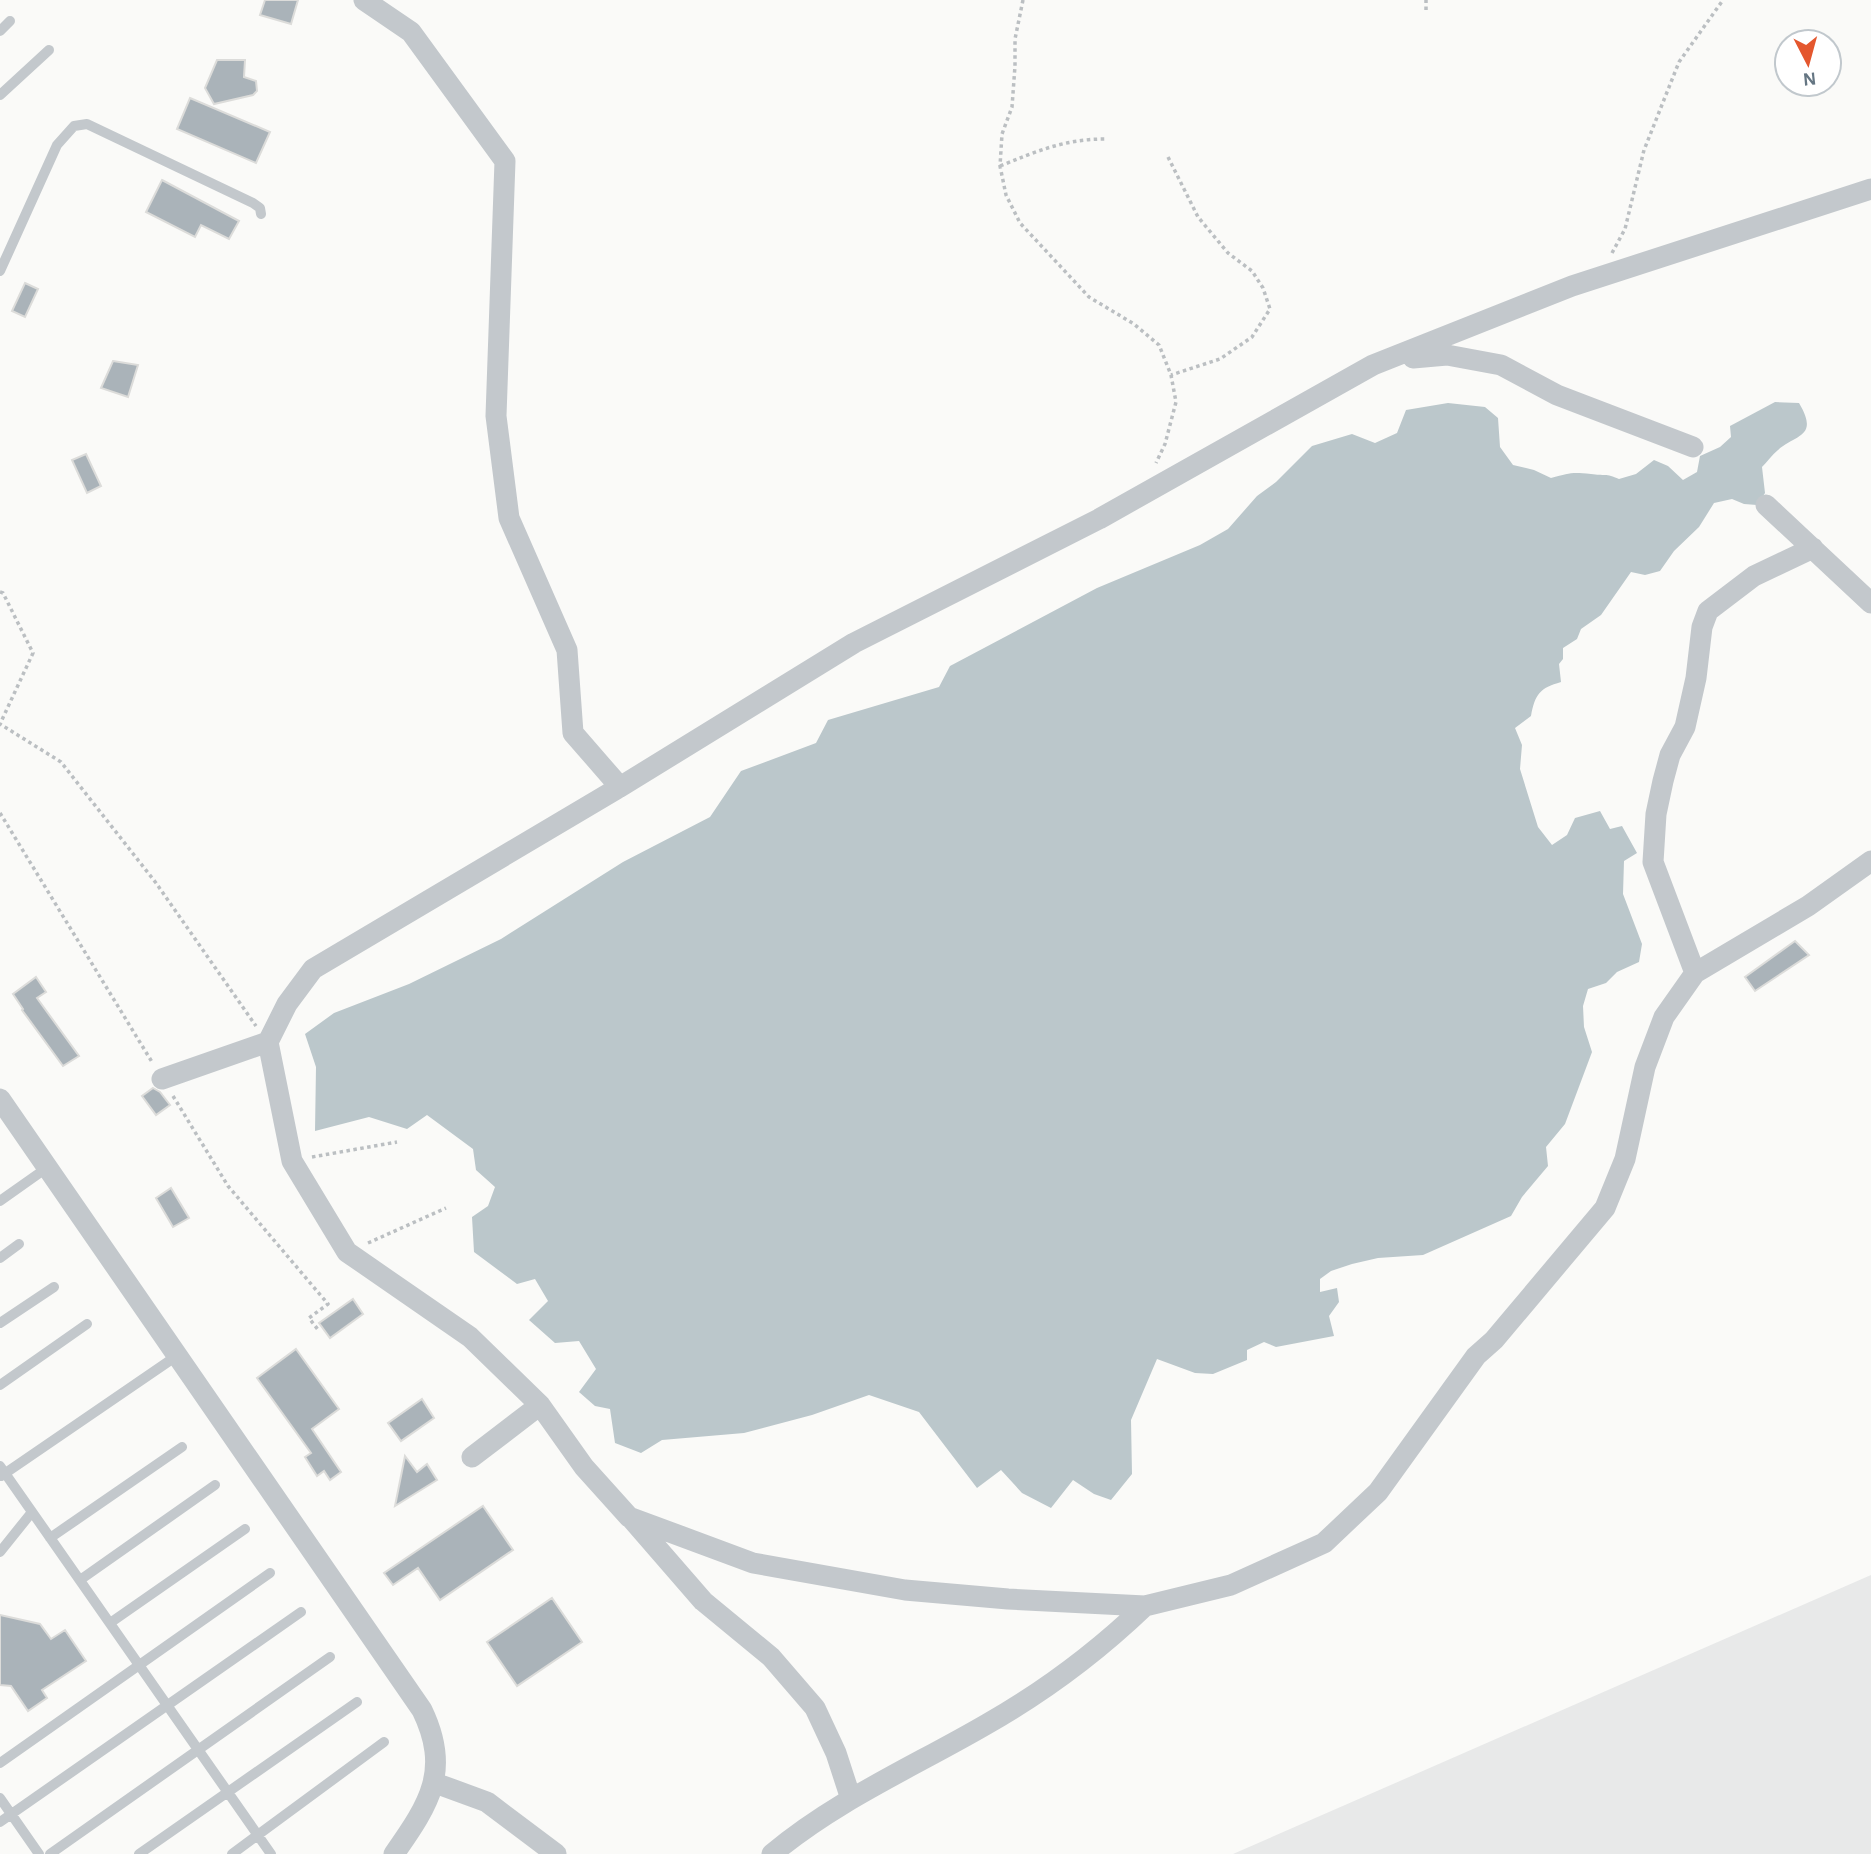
<svg xmlns="http://www.w3.org/2000/svg" width="1871" height="1854" font-family="'Alegreya Sans',sans-serif">
	<rect width="100%" height="100%" fill="#fafaf8"/>
	<path fill="#e8e9e9" d="M1871 1575V1854H1233Z"/>
	<path fill="#bbc7cb" d="M1775 402 1799 403C1819 437 1797 434 1778 450 1772 455 1767 462 1762 467L1765 493 1757 505 1744 504 1732 499 1714 503 1699 527 1674 551 1660 571 1645 575 1631 572 1601 615 1581 629 1577 639 1563 648V659L1559 664 1561 682C1540 688 1535 694 1531 716L1515 728 1522 745 1520 769 1538 827 1552 845 1567 835 1575 818 1600 811 1610 829 1622 826 1637 853 1624 861 1623 894 1642 944 1639 962 1617 972 1606 983 1588 989 1583 1006 1584 1027 1592 1052 1565 1124 1546 1147 1548 1166 1522 1197 1511 1216 1423 1255 1378 1258 1352 1264 1331 1271 1320 1279V1292L1337 1288 1339 1302 1329 1316 1334 1336 1276 1347 1264 1342 1247 1350V1360L1213 1374 1195 1373 1157 1359 1131 1420 1132 1474 1111 1500 1094 1494 1073 1480 1051 1508 1022 1493 1001 1470 977 1488 919 1412 869 1395 812 1415 744 1433 662 1440 641 1453 615 1443 610 1409 595 1406 579 1392 596 1369 579 1341 555 1343 529 1320 548 1301 535 1279 517 1284 474 1252 472 1217 488 1206 495 1187 476 1170 473 1149 427 1115 407 1129 369 1117 315 1131 316 1067 305 1034 334 1013 409 984 501 939 623 862 710 817 741 771 816 743 828 720 939 687 950 666 1097 588 1200 545 1228 529 1257 496 1276 482 1312 446 1352 434 1375 443 1397 433 1406 410 1448 403 1485 407 1498 418 1500 447 1513 465 1534 470 1551 478C1570 473 1571 472 1591 474 1604 476 1606 473 1619 479L1636 474 1654 460 1668 466 1683 480 1697 472 1700 456 1720 447 1731 437 1730 426Z"/>
	<path fill="#aab3b9" stroke="#dcdcda" stroke-width="2" d="M265 0H298L291 24 260 15Z
		M217 60H245L244 77 256 81 257 91 253 95 214 104 205 88Z
		M190 98 270 132 256 163 177 129Z
		M162 180 239 221 229 239 201 225 195 237 146 212Z
		M25 283 38 289 25 317 12 311Z
		M113 361 138 365 128 397 101 388Z
		M86 454 101 486 87 493 72 460Z
		M1795 941 1809 955 1755 991 1745 977Z
		M36 977 46 992 37 998 79 1056 63 1066 22 1010 23 1009 13 994Z
		M153 1088 160 1092 170 1105 156 1115 142 1096Z
		M171 1188 189 1218 173 1227 156 1198Z
		M353 1299 363 1314 330 1338 319 1323Z
		M296 1349 339 1409 312 1429 341 1472 330 1480 324 1471 317 1476 305 1457 311 1453 257 1378Z
		M422 1399 434 1418 401 1441 388 1423Z
		M405 1456 417 1472 427 1464 437 1480 395 1506Z
		M483 1506 513 1550 440 1600 418 1568 393 1585 384 1573Z
		M552 1598 582 1642 517 1686 487 1642Z
		M0 1615 40 1624 51 1639 65 1630 86 1661 42 1690 47 1698 28 1711 11 1686 0 1685Z"/>
	<g fill="none" stroke-linecap="round" stroke-linejoin="round">
		<path stroke="#bbbfc2" stroke-width="3.5" stroke-dasharray="3.5 3.5" stroke-linecap="butt" d="M1023 0 1015 39V66L1012 107 1002 134 1000 166 1006 195 1020 223 1089 297 1134 324 1159 345 1171 375 1176 402 1165 444 1156 463
			M1426 10V0
			M1168 157 1198 217 1228 253 1252 271 1263 288 1270 309 1252 337 1220 359 1171 375
			M1000 166C1037 151 1065 139 1105 139
			M1612 253 1625 229 1644 150 1679 62 1723 0
			M0 592 3 593 33 653 0 724 61 762 156 883 256 1026
			M0 813 152 1062
			M173 1096 228 1186 328 1304 309 1318 319 1331
			M312 1157 397 1142
			M368 1243 446 1208"/>
		<path stroke="#c3c8cc" stroke-width="10" d="M0 31 10 21
			M0 95 49 50
			M0 271 57 145 74 126 87 124 253 203 260 208 261 214
			M0 1201 48 1167
			M0 1258 19 1244
			M0 1323 54 1287
			M0 1385 87 1324
			M0 1466 271 1854
			M1 1476 178 1355
			M50 1538 182 1447
			M0 1552 32 1512
			M80 1580 215 1485
			M110 1623 245 1529
			M0 1763 270 1573
			M0 1798 39 1854
			M0 1822 301 1612
			M50 1854 330 1657
			M139 1854 357 1702
			M232 1854 384 1742"/>
		<path stroke="#c3c8cc" stroke-width="21" d="M364 0 411 32 505 161 496 416 509 518 567 650 573 733 620 787
			M1413 358 1447 355 1501 365 1557 395 1693 447
			M1766 505 1871 603
			M1695 973 1653 862 1656 814 1663 781 1670 755 1685 727 1696 678 1702 627 1708 611 1754 576 1813 548
			M268 1042 292 1161 347 1252 470 1337 540 1405
			M162 1079 268 1042 287 1004 313 969 620 787 854 643 1099 519 1373 365 1572 286 1871 189
			M0 1099 422 1710C451 1770 430 1803 394 1854
			M472 1457 540 1405 584 1467 629 1517 753 1563 905 1590 1008 1599 1145 1606 1231 1585 1324 1543 1378 1492 1476 1356 1494 1340 1605 1208 1625 1159 1645 1067 1664 1017 1695 973 1808 906 1871 861
			M631 1518 703 1601 771 1657 815 1708 836 1753 851 1799
			M435 1783 487 1802 556 1854
			M772 1854C836 1800 915 1766 987 1724 1045 1691 1097 1652 1145 1606"/>
	</g>
	<g transform="translate(1808 63) rotate(174)"><circle r="33" fill="#ffffff" stroke="#c1c8cd" stroke-width="2"/>
	<path d="M0-5L12 26L0 18L-12 26Z" fill="#e4572e"/>
	<text y="-10" font-size="19" font-weight="bold" text-anchor="middle" fill="#657683">N</text>
	</g>
</svg>
